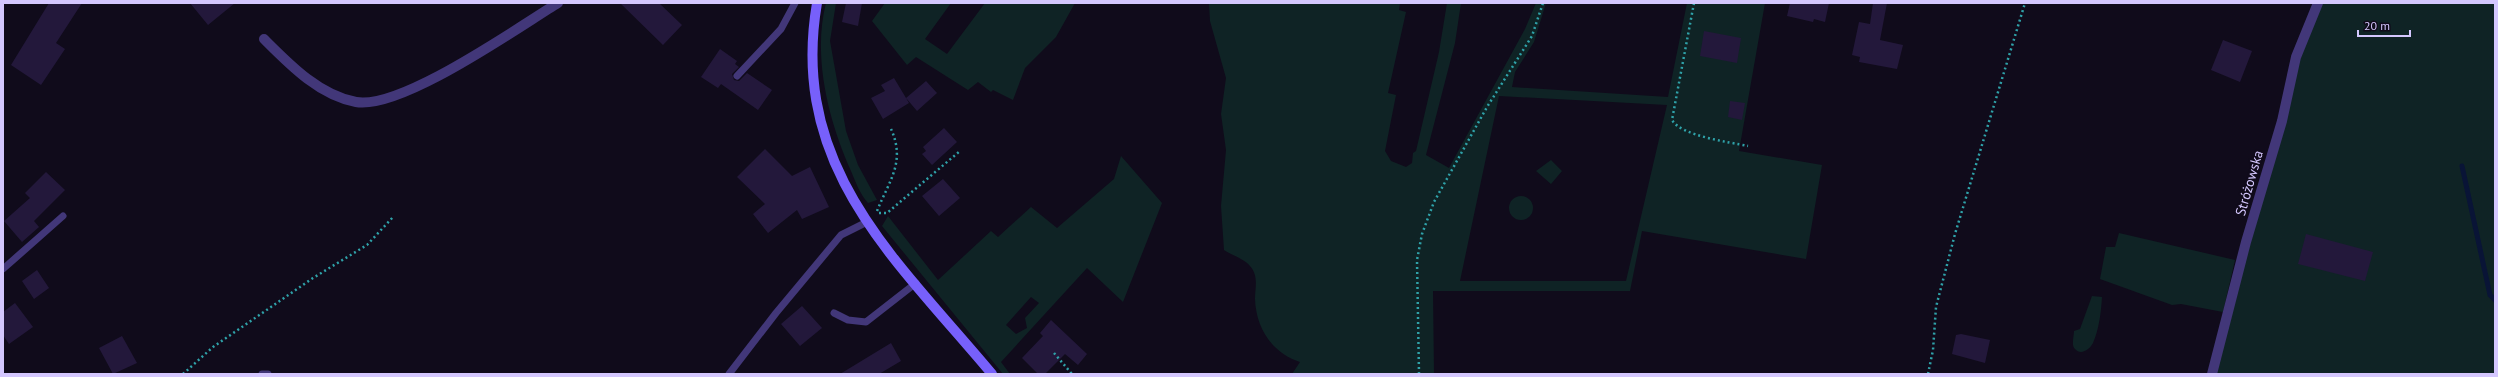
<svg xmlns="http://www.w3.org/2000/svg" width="2498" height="377" font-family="'PT Sans',sans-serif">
	<rect width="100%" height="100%" fill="#100b1b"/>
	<path fill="#0f2325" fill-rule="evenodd" d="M826 3H836L830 41 846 131 858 165 877 200 868 203C860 194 856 183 851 171 829 122 812 57 826 3Z
		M885 3H951L925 39 947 54 985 3H1075L1056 37 1025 68 1013 100 993 90 991 92 978 82 968 90 916 57 907 65 872 21Z
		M1209 3H1400L1399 10 1406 12 1388 93 1396 95 1385 151 1391 161 1406 167 1412 163 1413 153 1416 151 1439 52 1447 3H1461L1455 43 1426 155 1449 168 1525 29 1536 3H1546L1534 42 1515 72 1512 87 1668 97 1687 3H1765L1739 151 1822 165 1806 259 1642 231 1630 291H1433L1434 374H1292L1300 362C1272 353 1256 328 1255 299 1255 288 1259 276 1250 266 1245 259 1231 255 1224 250L1221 206 1226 150 1221 114 1226 78 1210 21ZM1499 96 1667 105 1626 281H1460Z
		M2321 3H2495V374H2215L2301 51Z
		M1121 156 1162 203 1123 302 1087 268 1001 362 1010 374H1003L882 226 888 216 938 280 991 231 998 237 1031 207 1057 228 1114 179ZM1031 297 1039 303 1025 318 1027 328 1016 334 1006 325Z
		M1551 160 1562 171 1551 184 1536 171Z
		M1509 208a12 12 0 1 1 24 0a12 12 0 1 1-24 0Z
		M2119 233 2235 260 2223 312 2181 304 2172 305 2100 279 2106 247H2115Z
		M2092 296 2102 297C2101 313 2099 329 2093 343 2090 349 2081 356 2075 349 2071 345 2074 336 2074 331L2080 329Z"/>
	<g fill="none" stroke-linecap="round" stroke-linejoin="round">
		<path stroke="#091436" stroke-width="5" d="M2462 166 2490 295 2495 300"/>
	</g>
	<path fill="#23183b" d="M49 3H82L56 43 65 49 41 85 11 65Z
		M190 3H235L208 25Z
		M620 3H659L682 25 663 45Z
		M846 3H862L858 26 842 22Z
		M1790 3H1829L1825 22 1814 19 1813 22 1787 16Z
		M1873 3H1887L1880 40 1903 45 1897 69 1859 62 1860 57 1852 55 1859 22 1870 24Z
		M1704 31 1741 38 1737 63 1700 56Z
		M2223 40 2252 51 2240 82 2211 70Z
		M720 49 737 61 735 64 739 67 732 74 734 80 739 81 747 73 772 90 758 110 721 84 718 88 701 77Z
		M894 78 909 103 883 119 871 98 885 91 881 85Z
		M926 81 937 93 917 111 906 98Z
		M1730 101 1745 103 1742 120 1728 117Z
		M944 128 957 142 932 165 922 154 926 151 923 147Z
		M765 149 792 176 810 167 829 207 802 219 797 210 768 233 753 214 765 204 737 177Z
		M46 172 65 190 34 221 39 227 22 242 4 221 30 198 25 193Z
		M943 179 960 198 939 216 922 196Z
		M2306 234 2373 252 2365 281 2298 264Z
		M37 270 49 288 34 299 22 281Z
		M15 303 33 327 9 344 3 335V312Z
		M802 306 822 328 800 346 781 324Z
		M1051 320 1087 354 1078 365 1065 354 1045 374H1038L1022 358 1043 336 1040 333Z
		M1961 334 1990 340 1985 363 1952 354 1956 335Z
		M122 336 137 363 113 374 99 348Z
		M891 343 901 361 879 374H840Z"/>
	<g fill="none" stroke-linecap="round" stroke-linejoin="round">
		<path stroke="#2fa2a9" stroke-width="2.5" stroke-dasharray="2 3" stroke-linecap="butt" d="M1694 3 1672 120C1681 136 1729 142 1748 146
			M877 211C889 181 906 162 891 129
			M879 213H887L960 151
			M1054 353 1072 374
			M183 374 213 347 313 278 367 245 394 216
			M1419 374 1417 260 1422 234 1434 202 1487 107 1532 36 1543 3
			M1928 374 1933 350 1936 307 1955 234 2025 3"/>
		<path stroke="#423779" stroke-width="7" d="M737 76 781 29 795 3
			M3 269 63 216
			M834 313 848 320 866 322 916 283
			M262 374H268
			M729 374 776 313 841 235 867 222"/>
		<path stroke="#423779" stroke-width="10" d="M264 39C290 65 319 95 356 102 401 110 517 28 558 3
			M2212 374 2246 242 2282 121 2296 57 2318 3"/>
		<path stroke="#7760fb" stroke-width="10" d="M817 3C789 168 896 259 992 374"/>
	</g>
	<g text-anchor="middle" stroke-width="4" stroke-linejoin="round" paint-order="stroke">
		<g font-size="14" fill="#d4c7fe" stroke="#100b1b">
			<text transform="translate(2249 183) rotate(-74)" y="5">Stróżowska</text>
		</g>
	</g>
	<rect width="2498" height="377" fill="none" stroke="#d4c7fe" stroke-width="8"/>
	<path d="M2358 30v6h52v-6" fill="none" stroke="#d4c7fe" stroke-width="2"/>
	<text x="2364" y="30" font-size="12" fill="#d4c7fe" stroke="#100b1b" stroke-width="3" paint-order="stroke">20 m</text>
</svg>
